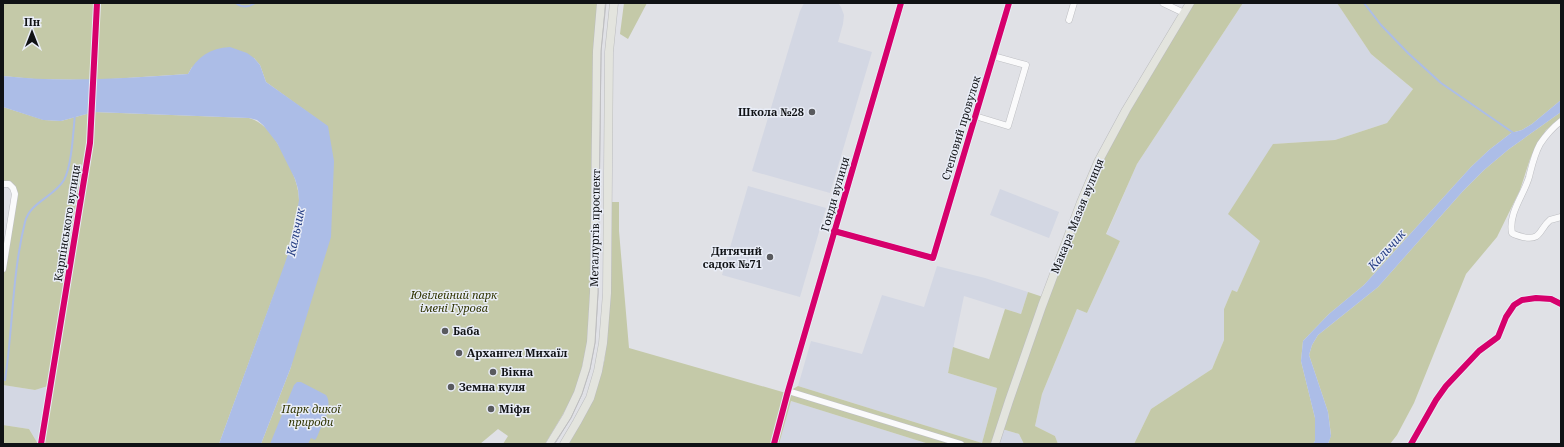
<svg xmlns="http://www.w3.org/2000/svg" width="1564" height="447" font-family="'Noto Serif',serif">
	<rect width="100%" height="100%" fill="#e0e1e6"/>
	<path fill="#d3d7e3" d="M804 3H838L841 7 844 15 843 24 838 42 872 52 830 193 752 171 800 11Z
		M1243 3H1337L1371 54 1413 89 1387 123 1335 140 1273 144 1261 241 1237 292 1232 290 1224 309V340L1212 369 1151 409 1134 444H1058L1055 436 1035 426 1042 394 1077 309 1087 313 1120 241 1106 235 1137 164Z
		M748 186 826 208 800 297 722 275Z
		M1000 189 1059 212 1049 238 990 215Z
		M937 266 985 278 1028 292 1021 314 964 296 948 373 997 388 982 443 798 386 811 341 862 354 882 295 924 307Z
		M3 385 35 390 48 386 38 444 29 429 3 425Z
		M791 401 929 444H779Z
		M1002 429 1019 434 1024 444H998Z"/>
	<path fill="#c4c9a8" d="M3 3H97L91 80 34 79 3 76Z
		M100 3H598L593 51 590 293 587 342 582 367 575 391 563 414 545 444H503L508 436 498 429 480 444H261L291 367 328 127 266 82 260 65 254 58 192 67 188 74 96 80Z
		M624 3H647L628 39 620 34Z
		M1193 3H1243L1137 164 1106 234 1120 241 1087 313 1077 309 1042 394 1035 426 1055 436 1058 444H1024L1019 434 1002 429 1083 203 1114 135Z
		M1337 3H1561V100L1532 124 1522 130 1511 133 1489 150 1471 167 1364 285 1329 314 1303 341 1301 361 1315 418V441L1313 444H1134L1151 409 1212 369 1224 340V309L1232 290 1237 292 1260 241 1228 214 1273 144 1335 140 1387 123 1413 89 1371 54Z
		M3 107 44 120 61 121 90 113 89 131 48 386 35 390 3 385V269L13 188 3 184Z
		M94 112 249 118C263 122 272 134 279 146 288 162 299 182 299 200 299 236 282 272 270 305 253 351 236 398 219 444H43L93 143Z
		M1561 112V119L1546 130 1537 145 1530 159 1520 190 1497 237 1466 274 1414 403 1397 435 1390 444H1328L1331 435 1328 412 1309 355 1312 345 1318 335 1378 287 1463 191 1484 170 1509 149Z
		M611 202H619V231L629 348 786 393 798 386 982 443 997 388 948 373 953 347 989 359 1005 309 1021 314 1028 292 1043 297 994 444H929L791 401 779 444H568C585 416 598 390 605 358Z
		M3 425 29 429 38 444H3Z"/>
	<path fill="#acbde7" d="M230 47 247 53 254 58 260 65 266 82 328 126 334 161 331 237 291 367 261 444H219L285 263 293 238 299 200 298 189 295 179 277 143 263 125 257 120 249 118 94 112 61 121 43 120 3 107V76C65 83 126 78 188 74 197 57 210 48 230 47Z
		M1561 100V112L1509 149 1484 170 1463 191 1378 287 1318 335 1312 345 1309 355 1328 412 1331 436 1328 444H1313L1315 441V418L1301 361 1303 341 1329 314 1364 285 1471 167 1489 150 1511 133 1522 130 1532 124Z
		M297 382H301L326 395C334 406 321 426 317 437L315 440 311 438 308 444H270L294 385Z"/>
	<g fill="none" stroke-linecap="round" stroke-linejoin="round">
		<path stroke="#acbde7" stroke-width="2" d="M236 3C242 8 249 7 255 3
			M1364 3 1381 25 1408 53 1441 83 1515 134
			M5 380C13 328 12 274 25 222 30 202 54 197 64 180 72 165 73 133 75 114"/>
		<g stroke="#bebfc3" stroke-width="7">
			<path id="minor" d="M1163 3 1184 13
				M1069 20 1074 3
				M975 116 1008 126 1026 65 993 56
				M1561 121C1552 128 1546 135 1540 144 1534 155 1532 165 1529 177 1524 195 1508 213 1512 233 1515 235 1519 236 1523 237 1542 241 1539 229 1550 220L1561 217
				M3 184H9L13 188 15 194 3 269
				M834 231 933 258 1009 3
				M788 391 961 444
				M41 444 90 143 97 3
				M774 444 788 391 901 3
				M1411 444 1436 400 1446 386 1479 351 1498 337 1506 317 1514 305 1522 300 1536 298 1551 299 1561 304"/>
		</g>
		<g stroke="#bbbcbe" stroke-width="9">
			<path id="major" d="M550 444 567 416 578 393 586 368 591 342 594 293 597 51 601 3
				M564 444 577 422 590 398 598 371 603 343 607 293 609 52 614 3
				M995 444 1009 401 1042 306 1081 202 1098 162 1126 110 1190 3"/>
		</g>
		<use href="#minor" stroke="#fafafb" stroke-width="6"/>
		<use href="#major" stroke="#e3e4de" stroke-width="8"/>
		<path stroke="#bebec0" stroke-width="1" d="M554 444 571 418 582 394 590 369 595 343 598 293 601 51 606 3"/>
		<g stroke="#e9edf7" stroke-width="8">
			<path id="cycleway" d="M834 231 933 258 1009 3
				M41 444 90 143 97 3
				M774 444 788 391 901 3
				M1411 444 1436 400 1446 386 1479 351 1498 337 1506 317 1514 305 1522 300 1536 298 1551 299 1561 304"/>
		</g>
		<use href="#cycleway" stroke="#d6006c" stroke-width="6"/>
	</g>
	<g fill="#595a5e" stroke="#e9edf7" stroke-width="1.5">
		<circle cx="812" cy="112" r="4"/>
		<circle cx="770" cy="257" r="4"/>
		<circle cx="445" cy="331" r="4"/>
		<circle cx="459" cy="353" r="4"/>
		<circle cx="493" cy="372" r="4"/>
		<circle cx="451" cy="387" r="4"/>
		<circle cx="491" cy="409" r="4"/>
	</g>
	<g text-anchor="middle" stroke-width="3" stroke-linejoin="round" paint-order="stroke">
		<g font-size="11" font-weight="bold" fill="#101215" stroke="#e9edf7" text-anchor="start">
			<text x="804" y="116" text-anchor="end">Школа №28</text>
			<text x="762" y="255" text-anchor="end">Дитячий<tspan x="762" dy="13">садок №71</tspan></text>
			<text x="453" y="335">Баба</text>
			<text x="467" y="357">Архангел Михаїл</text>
			<text x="501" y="376">Вікна</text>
			<text x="459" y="391">Земна куля</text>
			<text x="499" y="413">Міфи</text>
		</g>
		<g font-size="11" fill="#101215" stroke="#e9edf7">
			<text transform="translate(961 128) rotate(-73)" y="4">Степовий провулок</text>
			<text transform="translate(835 194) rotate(-74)" y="4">Гонди вулиця</text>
			<text transform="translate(1077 216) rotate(-68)" y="4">Макара Мазая вулиця</text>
			<text transform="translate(67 223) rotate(-81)" y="4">Карпінського вулиця</text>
			<text transform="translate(595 228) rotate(-89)" y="4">Металургів проспект</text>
		</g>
		<g font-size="11" font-style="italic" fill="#303400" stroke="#e9edf7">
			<text x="454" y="299">Ювілейний парк<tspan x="454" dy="13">імені Гурова</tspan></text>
			<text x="311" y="413">Парк дикої<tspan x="311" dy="13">природи</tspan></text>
		</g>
		<g font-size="12" font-style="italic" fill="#284084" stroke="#e9edf7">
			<text transform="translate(296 232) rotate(-78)" y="4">Кальчик</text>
			<text transform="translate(1387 250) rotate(-48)" y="4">Кальчик</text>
		</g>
	</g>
	<rect width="1564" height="447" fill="none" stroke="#101215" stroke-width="8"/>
	<g transform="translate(32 32)" stroke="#e9edf7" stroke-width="3" paint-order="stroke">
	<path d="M0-3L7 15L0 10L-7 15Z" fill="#101215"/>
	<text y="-6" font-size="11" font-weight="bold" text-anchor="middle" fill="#101215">Пн</text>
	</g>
</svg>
